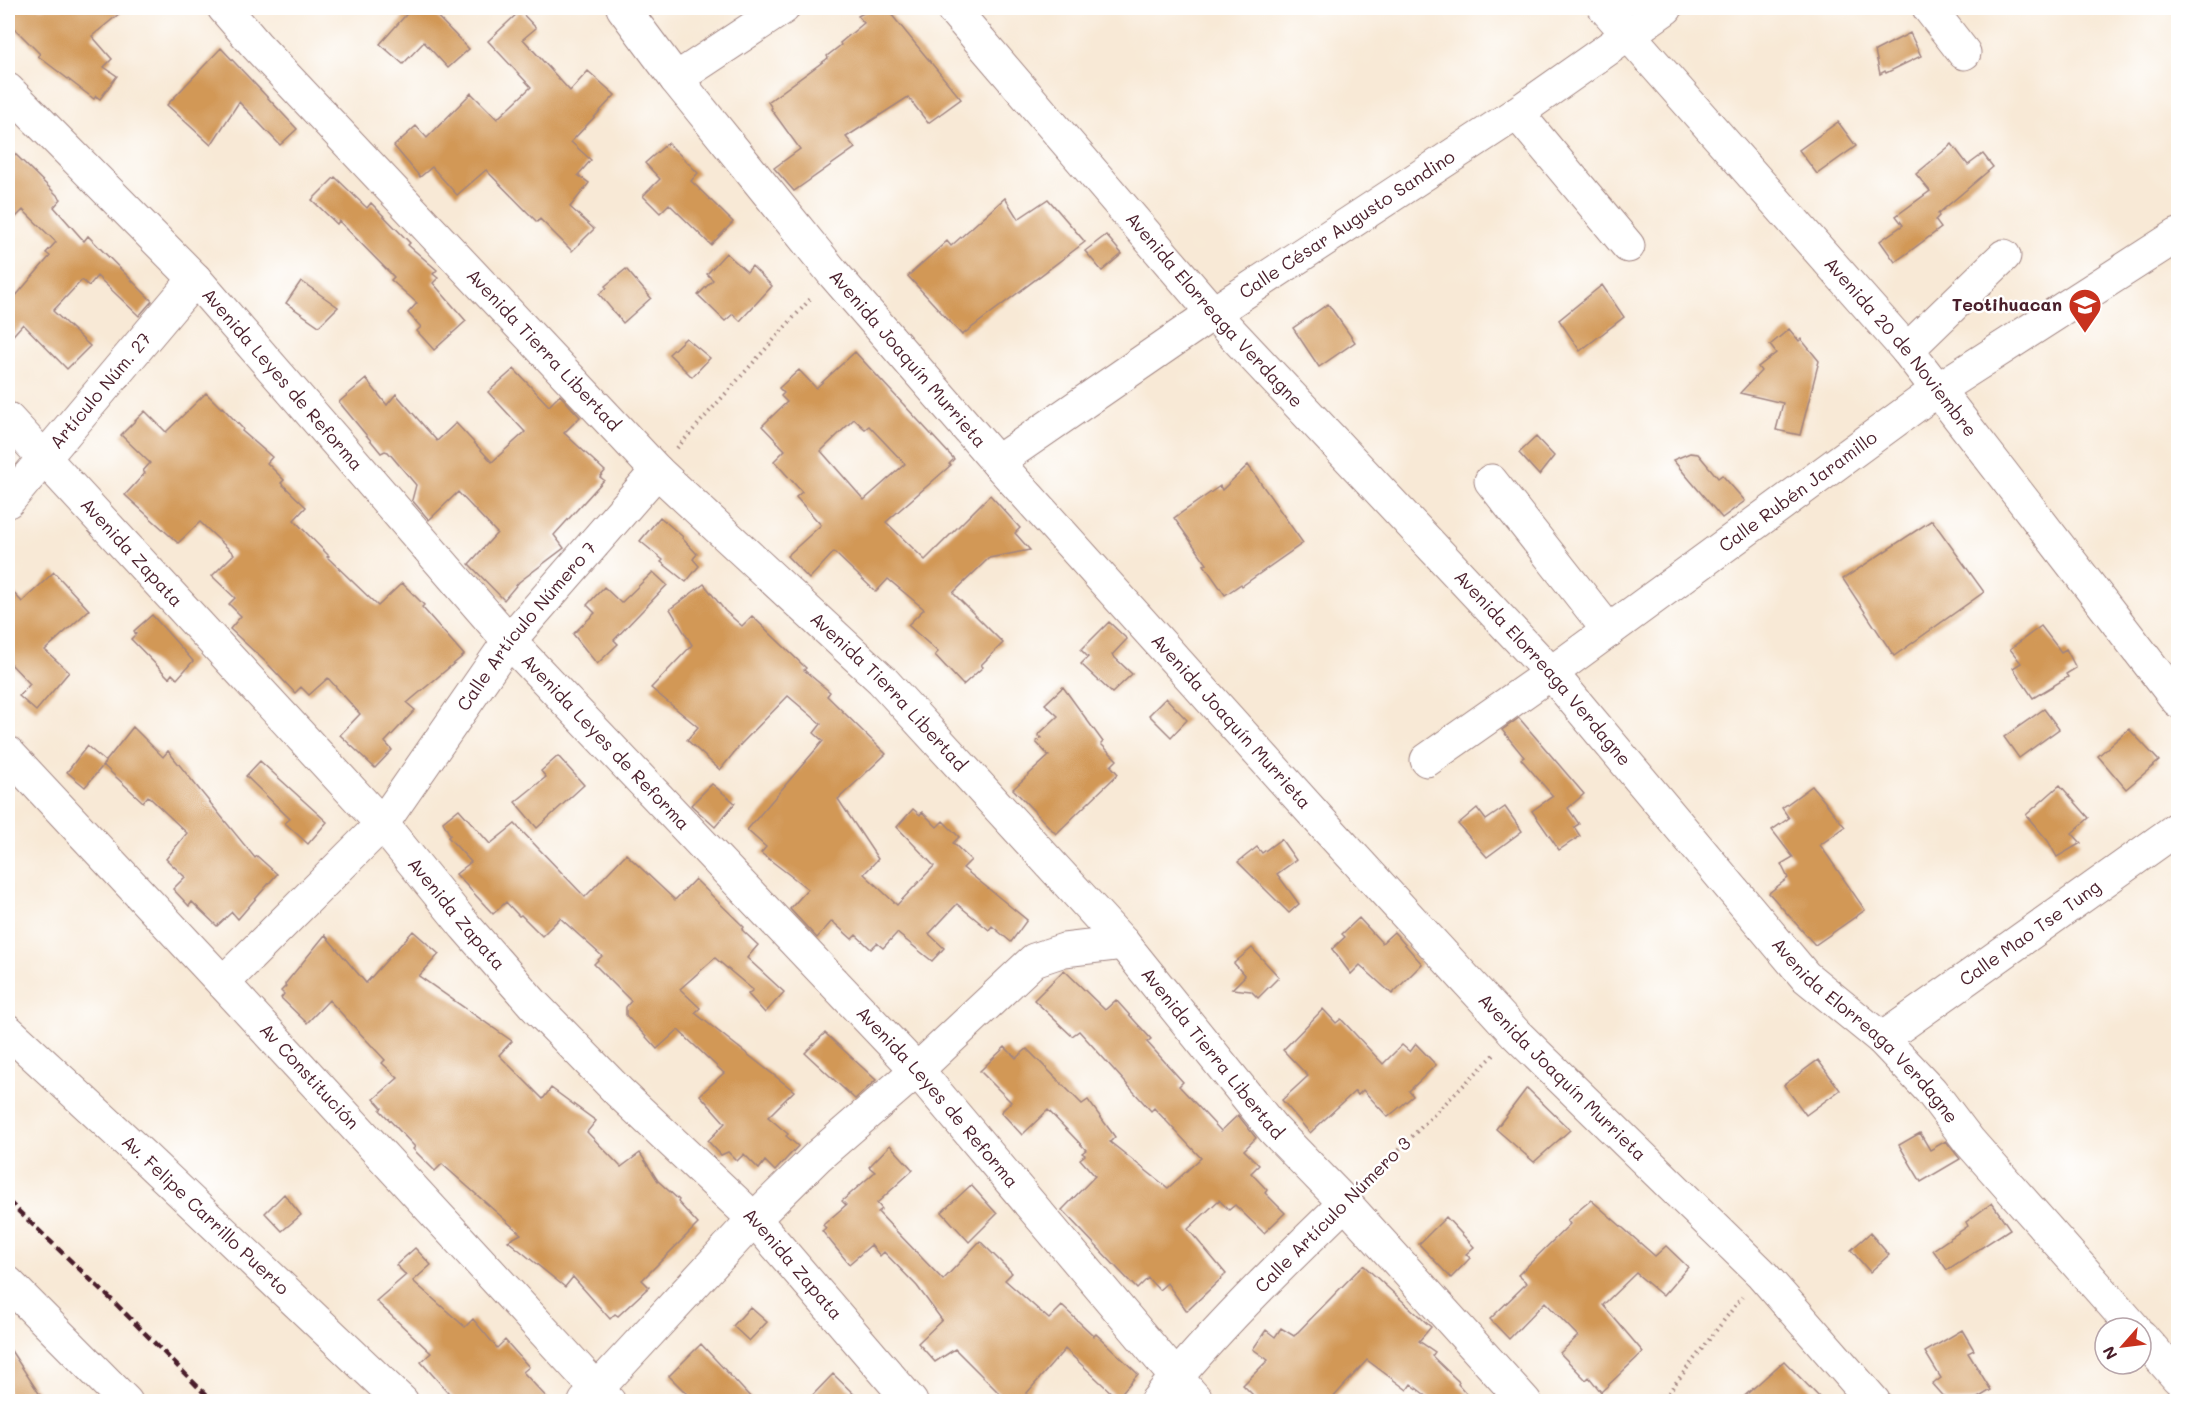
<svg xmlns="http://www.w3.org/2000/svg" width="2186" height="1409" font-family="Mali,sans-serif">
	<rect width="100%" height="100%" fill="#fff"/>
	<filter id="ink" filterUnits="userSpaceOnUse"><feTurbulence type="fractalNoise" baseFrequency=".0167" numOctaves="2"/><feDisplacementMap in="SourceGraphic" scale="12" xChannelSelector="R" yChannelSelector="G"/><feConvolveMatrix kernelMatrix="1 2 1 2 8 2 1 2 1" color-interpolation-filters="sRGB"/></filter>
	<filter id="wash" filterUnits="userSpaceOnUse"><feTurbulence type="fractalNoise" baseFrequency=".008" numOctaves="4" result="noise"/><feDisplacementMap in="SourceGraphic" scale="24" xChannelSelector="R" yChannelSelector="G"/><feGaussianBlur stdDeviation="1.35" result="paint"/><feColorMatrix in="noise" values="0 0 0 0 0 0 0 0 0 0 0 0 0 0 0 0 0 1.4 0 .05"/><feComposite in="paint" operator="in"/></filter>
	<g filter="url(#wash)">
		<rect width="100%" height="100%" fill="#f8e9d6"/>
		<g id="blocks">
			<path fill="#d29856" fill-rule="evenodd" d="M8 8H126L92 36 112 59 104 67 117 76 100 99 96 96 94 99 38 56 40 54 8 22Z
				M412 8H429L469 49 448 68 424 42 403 64 380 44Z
				M872 8H886L961 99 928 123 908 97 846 137 855 148 794 191 774 168 800 149 771 109 772 108 768 102 828 58 827 56 841 45 840 43 864 23 858 16Z
				M520 11 536 28 523 39 570 91 588 71 615 95 571 142 591 160 578 175 589 183 570 207 594 229 572 251 540 219 537 222 486 170 457 195 432 167 420 177 394 146 416 126 427 138 471 93 497 119 531 87 488 41Z
				M1910 33 1921 56 1886 73 1885 71 1880 74 1875 51Z
				M221 48 297 129 280 145 239 102 211 145 167 105Z
				M1838 122 1856 146 1817 174 1799 150Z
				M668 143 698 173 691 181 733 222 711 245 669 204 660 213 643 196 660 179 645 163Z
				M1952 144 1968 165 1983 154 1993 167 1938 214 1939 216 1935 220 1941 228 1895 262 1880 241 1903 225 1896 216 1930 191 1916 174Z
				M8 147 61 199 54 207 84 241 88 236 152 301 139 316 97 276 89 286 82 280 53 311 90 346 67 369 23 324 8 341V305L50 256 46 253 56 242 23 210 8 225Z
				M335 177 367 208 371 203 410 243 408 245 437 270 433 274 438 278 433 283 466 321 434 350 417 331 421 327 408 313 417 303 391 280 394 277 339 221 337 224 312 200Z
				M1005 198 1018 219 1048 199 1085 242 962 335 908 276 947 241 951 246Z
				M1106 235 1122 254 1102 271 1085 251Z
				M726 253 747 272 752 266 772 286 740 321 733 314 725 321 698 295 713 280 707 274Z
				M626 269 651 298 623 323 599 294 607 288 605 286Z
				M301 281 338 307 319 326 286 303Z
				M1602 285 1624 317 1580 351 1559 320Z
				M1328 304 1355 342 1319 367 1293 328Z
				M1789 329 1799 341 1801 339 1819 361 1800 435 1776 430 1783 403 1740 393 1761 371 1758 367 1776 353 1770 345Z
				M686 338 710 358 692 377 669 354Z
				M855 352 954 459 949 464 951 465 886 522 925 560 990 495 1020 528 1015 533 1030 550 989 558 953 593 1003 643 981 665 983 667 963 685 935 655 938 652 908 625 924 609 888 579 876 592 834 552 809 579 787 556 821 525 796 497 802 492 774 461 785 450 762 426 787 402 781 396 784 393 779 388 799 370 816 388ZM854 419 865 429 869 426 905 464 864 500 821 451Z
				M514 369 549 406 560 395 580 417 564 433 605 471 600 477 604 480 554 535 564 548 519 582 504 600 469 564 497 533 458 492 429 520 412 500 416 485 388 452 385 451 381 453 339 402 366 379 387 405 396 394 437 441 456 423 492 462 525 432 488 392Z
				M206 393 221 408 222 407 243 429 242 431 272 457 267 463 284 480 281 483 306 507 294 520 329 556 327 557 378 606 402 583 424 605 422 607 464 655 407 703 415 710 385 742 392 750 375 768 340 735 360 714 328 678 309 695 301 687 295 693 268 664 230 629 241 616 229 604 235 598 212 576 234 554 200 522 178 543 125 495 145 473 143 471 150 463 121 435 145 411 166 432Z
				M1536 437 1554 456 1539 475 1519 453Z
				M1690 453 1698 454 1718 478 1722 475 1745 501 1722 518 1673 460Z
				M1248 465 1303 543 1242 586 1241 584 1225 595 1204 565 1207 564 1174 518 1220 486 1222 490Z
				M660 517 683 537 682 538 697 554 693 559 699 566 686 582 661 562 663 560 640 541Z
				M1932 520 1984 592 1894 656 1843 579Z
				M54 572 89 610 45 650 69 672 36 711 19 696 30 684 8 661V587L22 602Z
				M653 572 667 585 614 640 618 644 597 664 573 634 595 613 587 605 604 587 621 603Z
				M704 584 725 611 742 626 752 616 806 668 804 670 830 692 827 696 886 754 838 799 878 859 864 874 897 905 934 866 897 827 913 809 920 815 922 812 937 827 943 821 959 837 953 843 971 860 963 868 1027 920 1011 942 992 926 989 930 957 904 929 934 944 948 932 961 897 933 883 948 877 943 871 949 856 935 852 939 832 921 817 938 790 909 808 889 761 853 766 847 747 830 823 741 814 733 821 724 788 696 741 744 720 770 687 740 698 727 651 688 692 645 670 609Z
				M152 615 193 661 177 679 172 674 169 678 131 639 136 634 134 631Z
				M1109 622 1127 639 1112 655 1132 674 1112 693 1081 664 1088 657 1081 650Z
				M2041 626 2061 652 2066 649 2076 668 2066 674 2068 677 2033 698 2013 668 2021 663 2010 649Z
				M1063 687 1103 742 1101 744 1117 760 1111 766 1118 774 1056 834 1013 789 1049 756 1036 742 1041 738 1038 735 1058 716 1045 704Z
				M1166 698 1187 720 1171 737 1149 715Z
				M2044 709 2059 729 2019 758 2004 737Z
				M1519 718 1584 794 1568 808 1579 824 1574 827 1580 836 1559 850 1532 811 1553 796 1521 759 1524 757 1502 730Z
				M133 727 163 757 168 751 255 858 257 856 277 874 238 919 232 912 217 926 192 902 189 906 173 889 185 877 166 859 187 833 148 796 143 802 103 765Z
				M2129 729 2159 761 2126 789 2098 756Z
				M87 746 106 762 85 787 67 772Z
				M558 756 584 785 537 828 515 802 546 777 541 771Z
				M260 761 327 822 308 844 285 823 290 819 246 776Z
				M712 784 735 803 715 827 691 805Z
				M2060 785 2089 818 2072 833 2081 843 2057 857 2048 841 2026 815Z
				M1812 786 1845 827 1820 845 1865 910 1815 945 1769 893 1788 878 1781 864 1793 857 1772 830 1789 818 1782 808Z
				M1505 807 1522 831 1487 857 1458 824 1477 808 1486 820Z
				M459 809 490 844 515 824 585 897 626 854 675 900 695 879 744 927 742 930 758 945 747 958 784 992 765 1013 748 994 753 990 715 958 680 989 700 1008 695 1013 794 1091 768 1117 788 1134 786 1136 798 1146 775 1171 765 1161 759 1169 744 1154 737 1161 728 1152 721 1155 708 1141 725 1123 700 1095 724 1073 678 1030 657 1049 626 1015V1007L631 1001 594 964 602 956 560 918 542 936 521 915 519 916 506 902 493 914 456 874 471 862 448 837 450 835 443 822Z
				M1281 839 1296 860 1277 874 1299 904 1289 913 1238 862 1257 847 1262 853Z
				M1359 918 1382 943 1394 932 1422 964 1392 994 1360 965 1351 974 1332 949 1345 937 1342 934Z
				M413 931 439 954 419 976 512 1041 499 1055 543 1099 551 1088 596 1121 587 1132 621 1167 640 1153 658 1181 679 1200 678 1202 698 1224 642 1280 649 1287 618 1316 615 1314 610 1319 573 1277 565 1287 508 1241 521 1234 442 1164 435 1171 413 1149 415 1147 380 1110 382 1108 374 1099 398 1078 382 1063 385 1060 329 1000 307 1023 281 998 284 994 281 991 286 986 285 984 325 935 366 983Z
				M1252 948 1279 977 1258 998 1251 991 1232 989 1245 976 1234 963Z
				M1064 970 1105 1010 1116 1000 1151 1039 1147 1042 1183 1082 1179 1086 1221 1131 1238 1115 1256 1138 1244 1150 1259 1165 1251 1173 1267 1190 1265 1193 1285 1213 1264 1233 1235 1205 1229 1210 1219 1200 1188 1229 1226 1274 1187 1311 1167 1283 1159 1290 1148 1278 1137 1289 1062 1210 1095 1176 1080 1159 1085 1155 1082 1153 1086 1150 1048 1110 1022 1135 1001 1112 1011 1102 980 1071 1005 1047 1016 1058 1027 1049 1082 1104 1088 1100 1115 1137 1110 1142 1168 1188 1201 1158 1154 1108 1151 1111 1079 1031 1072 1036 1034 1000Z
				M1323 1009 1336 1023 1341 1019 1383 1064 1402 1045 1410 1052 1416 1044 1436 1065 1409 1091 1413 1096 1388 1117 1363 1090 1358 1095 1355 1091 1310 1133 1282 1100 1308 1076 1283 1050Z
				M825 1033 876 1080 855 1099 805 1053Z
				M1818 1060 1840 1090 1806 1115 1784 1085Z
				M1527 1088 1570 1130 1534 1162 1496 1129Z
				M1920 1133 1930 1150 1946 1141 1960 1159 1921 1182 1899 1145Z
				M890 1145 913 1170 877 1203 882 1209 878 1212 943 1280 980 1241 1012 1273 1005 1280 1049 1319 1062 1306 1094 1336 1096 1334 1138 1374 1117 1398 1065 1349 1020 1401H1007L955 1349 935 1362 918 1343 942 1320 917 1286 884 1252 880 1256 871 1245 849 1264 822 1231 826 1228 823 1225 846 1205 842 1201 875 1172 869 1167Z
				M971 1185 997 1214 969 1242 942 1212Z
				M284 1194 301 1215 282 1231 265 1213Z
				M1591 1200 1655 1256 1666 1246 1688 1267 1663 1296 1636 1273 1603 1305 1643 1352 1601 1392 1589 1377 1586 1380 1560 1353 1578 1336 1545 1302 1509 1339 1490 1319 1527 1283 1518 1275 1570 1224 1567 1220Z
				M1992 1203 2010 1229 1947 1270 1933 1250 1968 1226 1966 1222Z
				M1446 1217 1474 1247 1466 1254 1470 1258 1451 1278 1419 1244Z
				M1870 1233 1889 1255 1870 1272 1851 1250Z
				M415 1248 431 1265 413 1281 465 1327 473 1319 497 1348 505 1340 529 1367 523 1372 550 1401H456L421 1362 431 1353 376 1301 406 1275 396 1265Z
				M1363 1265 1431 1327 1419 1341 1435 1352 1432 1356 1459 1382 1458 1384 1473 1401H1433L1411 1384 1407 1390 1367 1360 1330 1401H1259L1243 1385 1268 1360 1253 1349 1266 1330 1275 1337 1281 1328 1294 1336Z
				M750 1307 767 1322 749 1341 733 1326Z
				M1962 1330 1974 1350 1968 1353 1991 1390 1973 1401H1948L1933 1384 1941 1378 1925 1352Z
				M701 1344 754 1401H694L669 1376Z
				M8 1346 44 1401H8Z
				M1784 1361 1823 1401H1739Z
				M833 1374 861 1401H807Z"/>
		</g>
	</g>
	<g filter="url(#ink)">
		<use href="#blocks" fill-opacity="0" stroke="#a18480" stroke-width="1.5"/>
		<g fill="none" stroke-linecap="round" stroke-linejoin="round">
			<g stroke="#a18480" stroke-width="35">
				<g id="minor">
					<path id="s1" d="M224 8 256 45 657 471 882 680 1123 943 1273 1129 1345 1203 1525 1402"/>
					<path id="s2" d="M623 8 676 79 833 273 997 462 1324 825 1516 1034 1761 1273 1874 1402"/>
					<path id="s3" d="M952 8 1213 313 1551 673 1805 976 1882 1039 1931 1091 1969 1141 2134 1328"/>
					<path id="s4" d="M1605 8 1907 350 2178 701"/>
					<path d="M1929 8 1964 53"/>
					<path d="M676 79 783 8"/>
					<path id="s5" d="M8 90 195 279 509 641 917 1070 1176 1377 1198 1402"/>
					<path d="M1517 113 1628 246"/>
					<path d="M1907 350 2004 256"/>
					<path id="s6" d="M8 419 382 824 465 926 534 1005 619 1092 754 1219 911 1402"/>
					<path id="s7" d="M997 462 1213 313 1517 113 1666 8"/>
					<path d="M1491 481 1609 631"/>
					<path id="s8" d="M8 501 195 279"/>
					<path id="s9" d="M8 753 223 983 609 1402"/>
					<path id="s10" d="M1427 760 1551 673 1937 390 2178 235"/>
					<path id="s11" d="M223 983 382 824 509 641 657 471"/>
					<path id="s12" d="M8 1031 145 1158 402 1402"/>
					<path id="s13" d="M1882 1039 2178 828"/>
					<path d="M8 1283 126 1402"/>
					<path d="M2141 1336 2178 1378"/>
					<path d="M585 1402 754 1219 818 1156 917 1070 1034 960 1064 950 1123 943"/>
					<path d="M1156 1402C1213 1331 1280 1266 1345 1203"/>
				</g>
			</g>
			<path stroke="#a18480" stroke-width="4" stroke-dasharray="1.5 4.5" stroke-linecap="butt" d="M677 448 812 297
				M1365 1183 1494 1055
				M1661 1402 1742 1297"/>
			<use href="#minor" stroke="#fff" stroke-width="33"/>
			<path stroke="#4a1f2b" stroke-width="4.5" stroke-dasharray="9 4.5" stroke-linecap="butt" d="M8 1201 116 1304 213 1402"/>
		</g>
	</g>
	<defs>
		<g id="school-pin" transform="scale(1.725)"><path d="M0 17L-7.5 6A9.5 9.5 0 1 1 7.5 6Z" fill="#c8321e" stroke="#fff"/><path d="M0-5L7-2L0 1L-7-2ZM-4 1L0 2.5L4 1V4Q0 6-4 4Z" fill="#fff"/></g>
	</defs>
	<g fill-rule="evenodd">
		<use href="#school-pin" x="2085" y="305"/>
	</g>
	<g text-anchor="middle" stroke-width="5" stroke-linejoin="round" paint-order="stroke">
		<g font-size="18" fill="#4a1f2b" stroke="#fff">
			<text dy="6" stroke="none"><textPath href="#s7" startOffset="423">Calle César Augusto Sandino</textPath></text>
			<text dy="6" stroke="none"><textPath href="#s3" startOffset="400">Avenida Elorreaga Verdagne</textPath></text>
			<text dy="6" stroke="none"><textPath href="#s4" startOffset="450">Avenida 20 de Noviembre</textPath></text>
			<text dy="6" stroke="none"><textPath href="#s1" startOffset="468">Avenida Tierra Libertad</textPath></text>
			<text dy="6" stroke="none"><textPath href="#s2" startOffset="452">Avenida Joaquín Murrieta</textPath></text>
			<text dy="6" stroke="none"><textPath href="#s5" startOffset="399">Avenida Leyes de Reforma</textPath></text>
			<text dy="6" stroke="none"><textPath href="#s8" startOffset="144">Artículo Núm. 27</textPath></text>
			<text dy="6" stroke="none"><textPath href="#s10" startOffset="458">Calle Rubén Jaramillo</textPath></text>
			<text dy="6" stroke="none"><textPath href="#s6" startOffset="182">Avenida Zapata</textPath></text>
			<text dy="6" stroke="none"><textPath href="#s11" startOffset="470">Calle Artículo Número 7</textPath></text>
			<text dy="6" stroke="none"><textPath href="#s3" startOffset="886">Avenida Elorreaga Verdagne</textPath></text>
			<text dy="6" stroke="none"><textPath href="#s1" startOffset="954">Avenida Tierra Libertad</textPath></text>
			<text dy="6" stroke="none"><textPath href="#s2" startOffset="938">Avenida Joaquín Murrieta</textPath></text>
			<text dy="6" stroke="none"><textPath href="#s5" startOffset="885">Avenida Leyes de Reforma</textPath></text>
			<text dy="6" stroke="none"><textPath href="#s6" startOffset="668">Avenida Zapata</textPath></text>
			<text dy="6" stroke="none"><textPath href="#s13" startOffset="182">Calle Mao Tse Tung</textPath></text>
			<text dy="6" stroke="none"><textPath href="#s3" startOffset="1372">Avenida Elorreaga Verdagne</textPath></text>
			<text dy="6" stroke="none"><textPath href="#s1" startOffset="1440">Avenida Tierra Libertad</textPath></text>
			<text dy="6" stroke="none"><textPath href="#s9" startOffset="442">Av Constitución</textPath></text>
			<text dy="6" stroke="none"><textPath href="#s2" startOffset="1424">Avenida Joaquín Murrieta</textPath></text>
			<text dy="6" stroke="none"><textPath href="#s5" startOffset="1371">Avenida Leyes de Reforma</textPath></text>
			<text transform="translate(1333 1215) rotate(-45)" y="6">Calle Artículo Número 3</text>
			<text dy="6" stroke="none"><textPath href="#s12" startOffset="270">Av. Felipe Carrillo Puerto</textPath></text>
			<text dy="6" stroke="none"><textPath href="#s6" startOffset="1154">Avenida Zapata</textPath></text>
		</g>
		<g font-size="18" font-weight="bold" fill="#4a1f2b" stroke="#fff" text-anchor="end">
			<text x="2062" y="311">Teotihuacan</text>
		</g>
	</g>
	<rect width="2186" height="1409" fill="none" stroke="#fff" stroke-width="30"/>
	<g transform="translate(2123 1346) rotate(242)"><circle r="28" fill="#ffffff" stroke="#b7a5aa" stroke-width="1.5"/>
	<path d="M0-4.5L10 22L0 15L-10 22Z" fill="#c8321e"/>
	<text y="-9" font-size="16" font-weight="bold" text-anchor="middle" fill="#4a1f2b">N</text>
	</g>
</svg>
